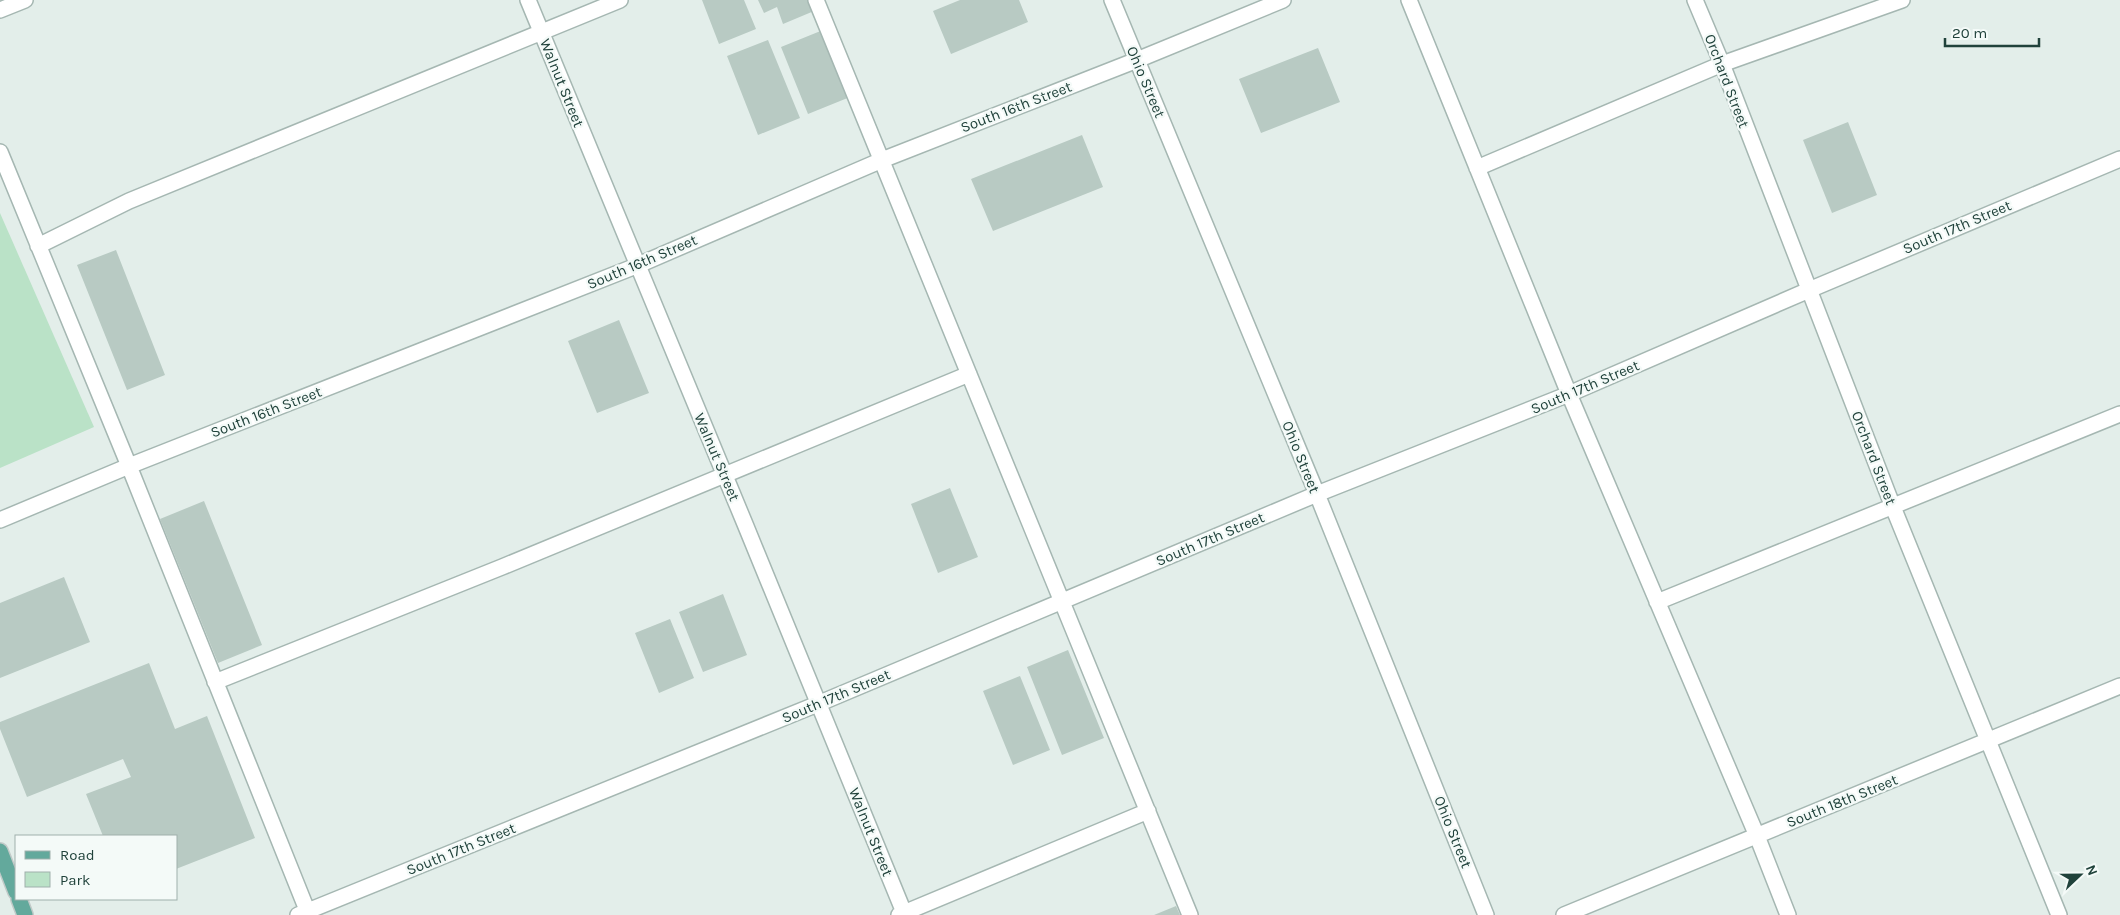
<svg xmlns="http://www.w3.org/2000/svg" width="2120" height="915" font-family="Karla,sans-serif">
	<rect width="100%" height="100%" fill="#e3eeea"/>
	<path fill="#bae2c7" d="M0 213 94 427 0 468Z"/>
	<path fill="#b8cac3" d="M702 0H744L756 29 719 44Z
		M758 0H810L814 11 783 24 777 7 764 13Z
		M960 0H1019L1028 22 951 54 933 11Z
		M823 30 850 97 808 114 781 47Z
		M768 40 800 118 758 135 727 56Z
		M1318 48 1340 102 1261 133 1239 79Z
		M1848 122 1877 195 1832 213 1803 140Z
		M1082 135 1103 187 993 231 971 179Z
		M116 250 165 375 127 390 77 265Z
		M619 320 649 393 597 413 568 341Z
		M950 488 978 557 938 573 911 504Z
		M204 501 262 645 218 663 160 519Z
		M64 577 90 642 0 678V603Z
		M723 594 747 655 703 672 679 612Z
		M670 619 694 678 659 693 635 633Z
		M1068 650 1104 738 1062 755 1027 667Z
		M149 663 175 729 207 716 255 838 176 869V836H103L86 794 131 777 123 759 27 797 0 729V722Z
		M1020 676 1050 750 1013 765 983 691Z
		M1176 906 1180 915H1154Z"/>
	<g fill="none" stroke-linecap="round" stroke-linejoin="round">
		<g stroke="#a5b7b2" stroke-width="18">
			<path id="minor" d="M528 0C653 305 782 609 905 915
				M816 0 1190 915
				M1112 0 1317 494 1486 915
				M1409 0 1569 394 1757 836 1788 915
				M1695 0 1722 64 1893 507 2059 915
				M0 10 25 0
				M0 152 129 466 309 915
				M1477 168 1722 64 1902 0
				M38 246 129 201 620 0
				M0 520 129 466 636 266 882 160 1137 60 1283 0
				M1657 602 2120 414
				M215 682 502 567 969 374
				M298 915 820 703 1317 494 1569 394 1809 290 2120 159
				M899 915 1148 811
				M1564 915 2120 686"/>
		</g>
		<g stroke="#c1cac8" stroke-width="18">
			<path id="major" d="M0 851 16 892
				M19 899 25 915"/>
		</g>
		<use href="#minor" stroke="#fff" stroke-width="15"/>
		<use href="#major" stroke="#63a99c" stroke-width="15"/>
	</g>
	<g text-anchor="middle" stroke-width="4.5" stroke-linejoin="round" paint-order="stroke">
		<g font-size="15" fill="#20423b" stroke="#f4faf8">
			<text transform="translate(1727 81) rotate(69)" y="5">Orchard Street</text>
			<text transform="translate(1146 82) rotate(67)" y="5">Ohio Street</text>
			<text transform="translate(562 83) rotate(68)" y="5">Walnut Street</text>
			<text transform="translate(1016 107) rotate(-21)" y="5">South 16th Street</text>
			<text transform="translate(1957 227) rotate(-23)" y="5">South 17th Street</text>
			<text transform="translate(642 262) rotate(-23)" y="5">South 16th Street</text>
			<text transform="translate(1585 387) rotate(-23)" y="5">South 17th Street</text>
			<text transform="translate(266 412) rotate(-21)" y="5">South 16th Street</text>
			<text transform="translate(717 457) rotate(67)" y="5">Walnut Street</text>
			<text transform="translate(1301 457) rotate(68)" y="5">Ohio Street</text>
			<text transform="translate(1874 458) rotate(69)" y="5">Orchard Street</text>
			<text transform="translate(1210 539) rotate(-23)" y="5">South 17th Street</text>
			<text transform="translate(836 696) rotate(-23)" y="5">South 17th Street</text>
			<text transform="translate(1842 801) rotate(-22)" y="5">South 18th Street</text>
			<text transform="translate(871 832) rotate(68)" y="5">Walnut Street</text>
			<text transform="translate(1453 832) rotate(68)" y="5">Ohio Street</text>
			<text transform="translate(461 849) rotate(-22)" y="5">South 17th Street</text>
		</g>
	</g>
	<rect x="15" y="835" width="162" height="65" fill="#f4faf8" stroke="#9fb0ac"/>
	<rect x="25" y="851" width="25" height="8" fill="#63a99c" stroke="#9fb0ac"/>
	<text x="60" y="860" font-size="15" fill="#20423b">Road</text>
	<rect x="25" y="872" width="25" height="15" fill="#bae2c7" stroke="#9fb0ac"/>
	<text x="60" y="885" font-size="15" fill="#20423b">Park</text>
	<g transform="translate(2080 875) rotate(68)" stroke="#f4faf8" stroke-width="4" paint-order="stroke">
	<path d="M0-4L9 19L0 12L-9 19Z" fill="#20423b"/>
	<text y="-8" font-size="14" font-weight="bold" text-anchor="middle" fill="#20423b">N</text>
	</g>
	<path d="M1945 38v8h94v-8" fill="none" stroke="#20423b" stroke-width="2.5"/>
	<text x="1952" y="38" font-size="15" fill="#20423b" stroke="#f4faf8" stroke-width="4" paint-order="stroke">20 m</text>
</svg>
